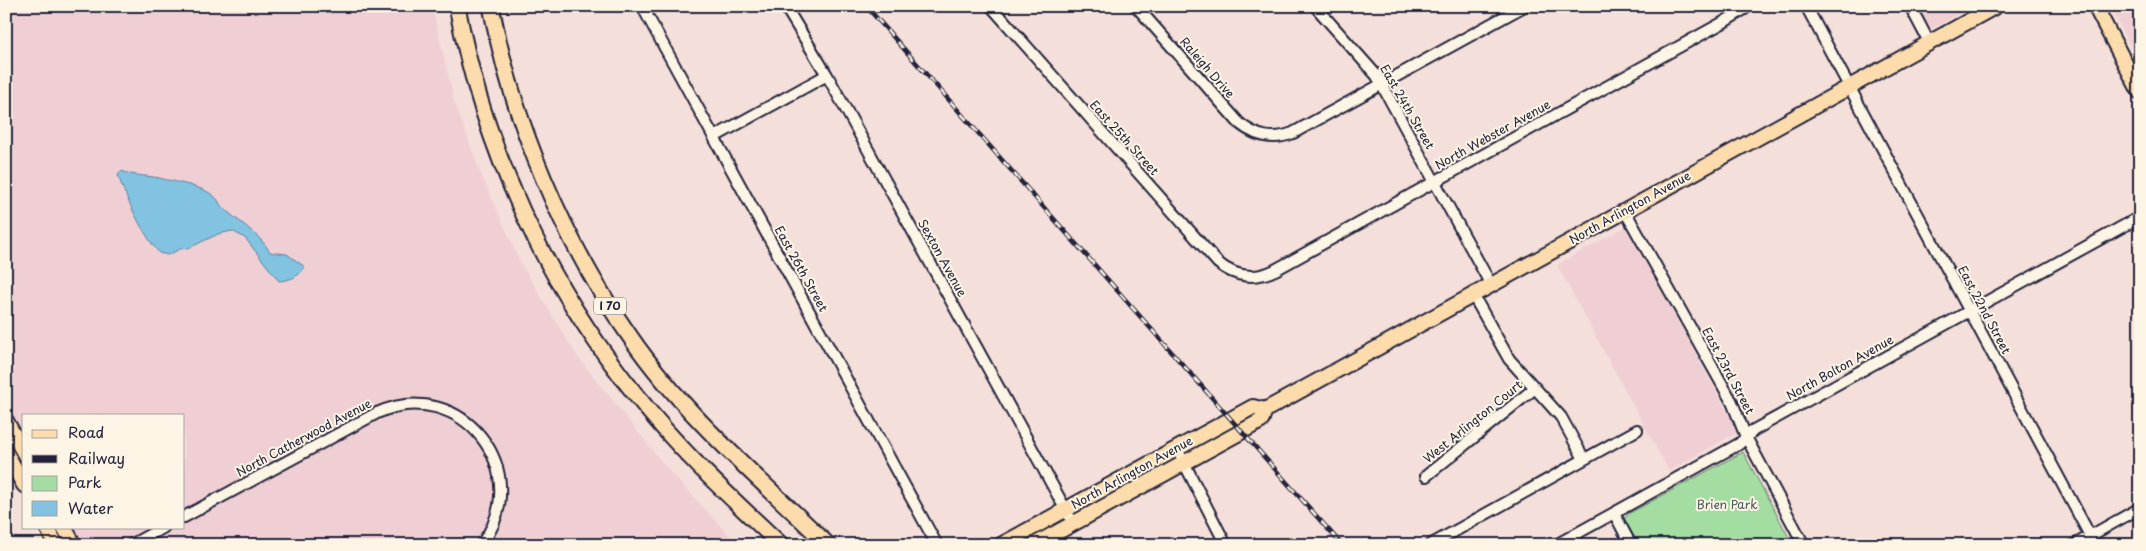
<svg xmlns="http://www.w3.org/2000/svg" width="2146" height="551" font-family="'Playpen Sans',sans-serif">
	<rect width="100%" height="100%" fill="#f4dfda"/>
	<filter id="ink" filterUnits="userSpaceOnUse"><feTurbulence type="fractalNoise" baseFrequency=".02" numOctaves="2"/><feDisplacementMap in="SourceGraphic" scale="10" xChannelSelector="R" yChannelSelector="G"/><feConvolveMatrix kernelMatrix="1 2 1 2 8 2 1 2 1" color-interpolation-filters="sRGB"/></filter>
	<g filter="url(#ink)">
		<path fill="#efcfd3" d="M6 6H432L454 101 480 172 521 264 577 356 665 466 738 545H83L74 527H184V415H24V435L6 403Z
			M1914 6H1973L1928 31Z
			M2130 6H2140V60L2138 61 2114 15Z
			M1627 226 1738 432 1669 471 1557 265Z"/>
		<path fill="#a3dda2" stroke="#62806e" d="M1743 452 1793 545H1639L1624 519 1628 514Z"/>
		<path fill="#82c3e2" stroke="#5c839f" d="M122 171C135 177 150 175 163 179 177 182 204 187 214 196 218 199 220 205 223 208 239 222 259 233 270 252L287 254 305 267C299 277 290 280 279 281L245 238 232 231 218 234 189 248 180 249 168 255 159 253C143 234 126 199 118 175Z"/>
		<g fill="none" stroke-linecap="round" stroke-linejoin="round">
			<g stroke="#22223b" stroke-width="14">
				<path id="minor" d="M642 6 937 545
					M785 6 827 75 1073 523
					M991 6 1218 263C1235 277 1255 280 1275 270L1724 22 1749 6
					M1136 6 1239 123C1256 137 1273 141 1293 133L1524 6
					M1315 6 1377 76 1491 285
					M1806 6 2095 545
					M1910 6 1929 42
					M714 137 827 75
					M1625 211 1732 402 1746 437 1804 545
					M1473 295 1509 359 1561 417 1584 459
					M1177 449 1226 545
					M1426 476 1535 388
					M1614 513 1631 545
					M184 517 377 413C461 375 537 472 481 545
					M131 545 164 527
					M1430 545 1637 430
					M1556 545 1739 444 1754 430 2140 217
					M2074 545 2140 508"/>
			</g>
			<g stroke="#22223b" stroke-width="18">
				<path id="major" d="M2095 6 2140 92
					M6 421 24 453
					M6 453 24 485
					M47 527 56 545
					M64 527 74 545
					M1001 545 1253 407 1265 410
					M1034 545 1261 421 1265 410 1996 6"/>
			</g>
			<g stroke="#22223b" stroke-width="19">
				<path id="highway" d="M457 6C483 147 546 284 636 395 679 450 730 497 781 545
					M491 6C512 120 564 243 631 338 685 416 760 479 828 545"/>
			</g>
			<use href="#minor" stroke="#fcf5e5" stroke-width="10"/>
			<use href="#major" stroke="#fcdcac" stroke-width="14"/>
			<use href="#highway" stroke="#fcdcac" stroke-width="15"/>
			<g stroke="#22223b" stroke-width="4.5">
				<path id="rail" d="M866 6 1342 545"/>
			</g>
			<use href="#rail" stroke="#fcf5e5" stroke-width="2.5" stroke-dasharray="8" stroke-linecap="butt"/>
		</g>
	</g>
	<g text-anchor="middle" stroke-width="4" stroke-linejoin="round" paint-order="stroke">
		<rect fill="#fcf5e5" stroke="#63616e" stroke-width="1" x="594" y="297.5" width="32" height="17" rx="4"/>
		<g font-size="11" font-weight="bold" fill="#22223b">
			<text x="610" y="310">I 70</text>
		</g>
		<g font-size="12" fill="#22223b" stroke="#fcf5e5">
			<text transform="translate(1207 68) rotate(49)" y="4">Raleigh Drive</text>
			<text transform="translate(1407 107) rotate(60)" y="4">East 24th Street</text>
			<text transform="translate(1493 135) rotate(-29)" y="4">North Webster Avenue</text>
			<text transform="translate(1124 138) rotate(48)" y="4">East 25th Street</text>
			<text transform="translate(1630 208) rotate(-29)" y="4">North Arlington Avenue</text>
			<text transform="translate(942 258) rotate(61)" y="4">Sexton Avenue</text>
			<text transform="translate(801 269) rotate(61)" y="4">East 26th Street</text>
			<text transform="translate(1984 310) rotate(62)" y="4">East 22nd Street</text>
			<text transform="translate(1840 368) rotate(-29)" y="4">North Bolton Avenue</text>
			<text transform="translate(1728 371) rotate(62)" y="4">East 23rd Street</text>
			<text transform="translate(1473 422) rotate(-39)" y="4">West Arlington Court</text>
			<text transform="translate(304 438) rotate(-28)" y="4">North Catherwood Avenue</text>
			<text transform="translate(1132 473) rotate(-29)" y="4">North Arlington Avenue</text>
		</g>
		<g font-size="12" fill="#495a5a" stroke="#fcf5e5">
			<text x="1727" y="509">Brien Park</text>
		</g>
	</g>
	<rect width="2146" height="551" fill="none" stroke="#fcf5e5" stroke-width="25"/>
	<rect x="12" y="12" width="2121" height="526" fill="none" stroke="#22223b" stroke-width="2" filter="url(#ink)"/>
	<rect x="22" y="414" width="162" height="115" fill="#fcf5e5" stroke="#a5a1a1"/>
	<rect x="32" y="430" width="25" height="8" fill="#fcdcac" stroke="#a5a1a1"/>
	<text x="68" y="438" font-size="15" fill="#22223b">Road</text>
	<rect x="32" y="455" width="25" height="8" fill="#22223b" stroke="#a5a1a1"/>
	<text x="68" y="464" font-size="15" fill="#22223b">Railway</text>
	<rect x="32" y="476" width="25" height="15" fill="#a3dda2" stroke="#a5a1a1"/>
	<text x="68" y="488" font-size="15" fill="#22223b">Park</text>
	<rect x="32" y="501" width="25" height="15" fill="#82c3e2" stroke="#a5a1a1"/>
	<text x="68" y="514" font-size="15" fill="#22223b">Water</text>
</svg>
